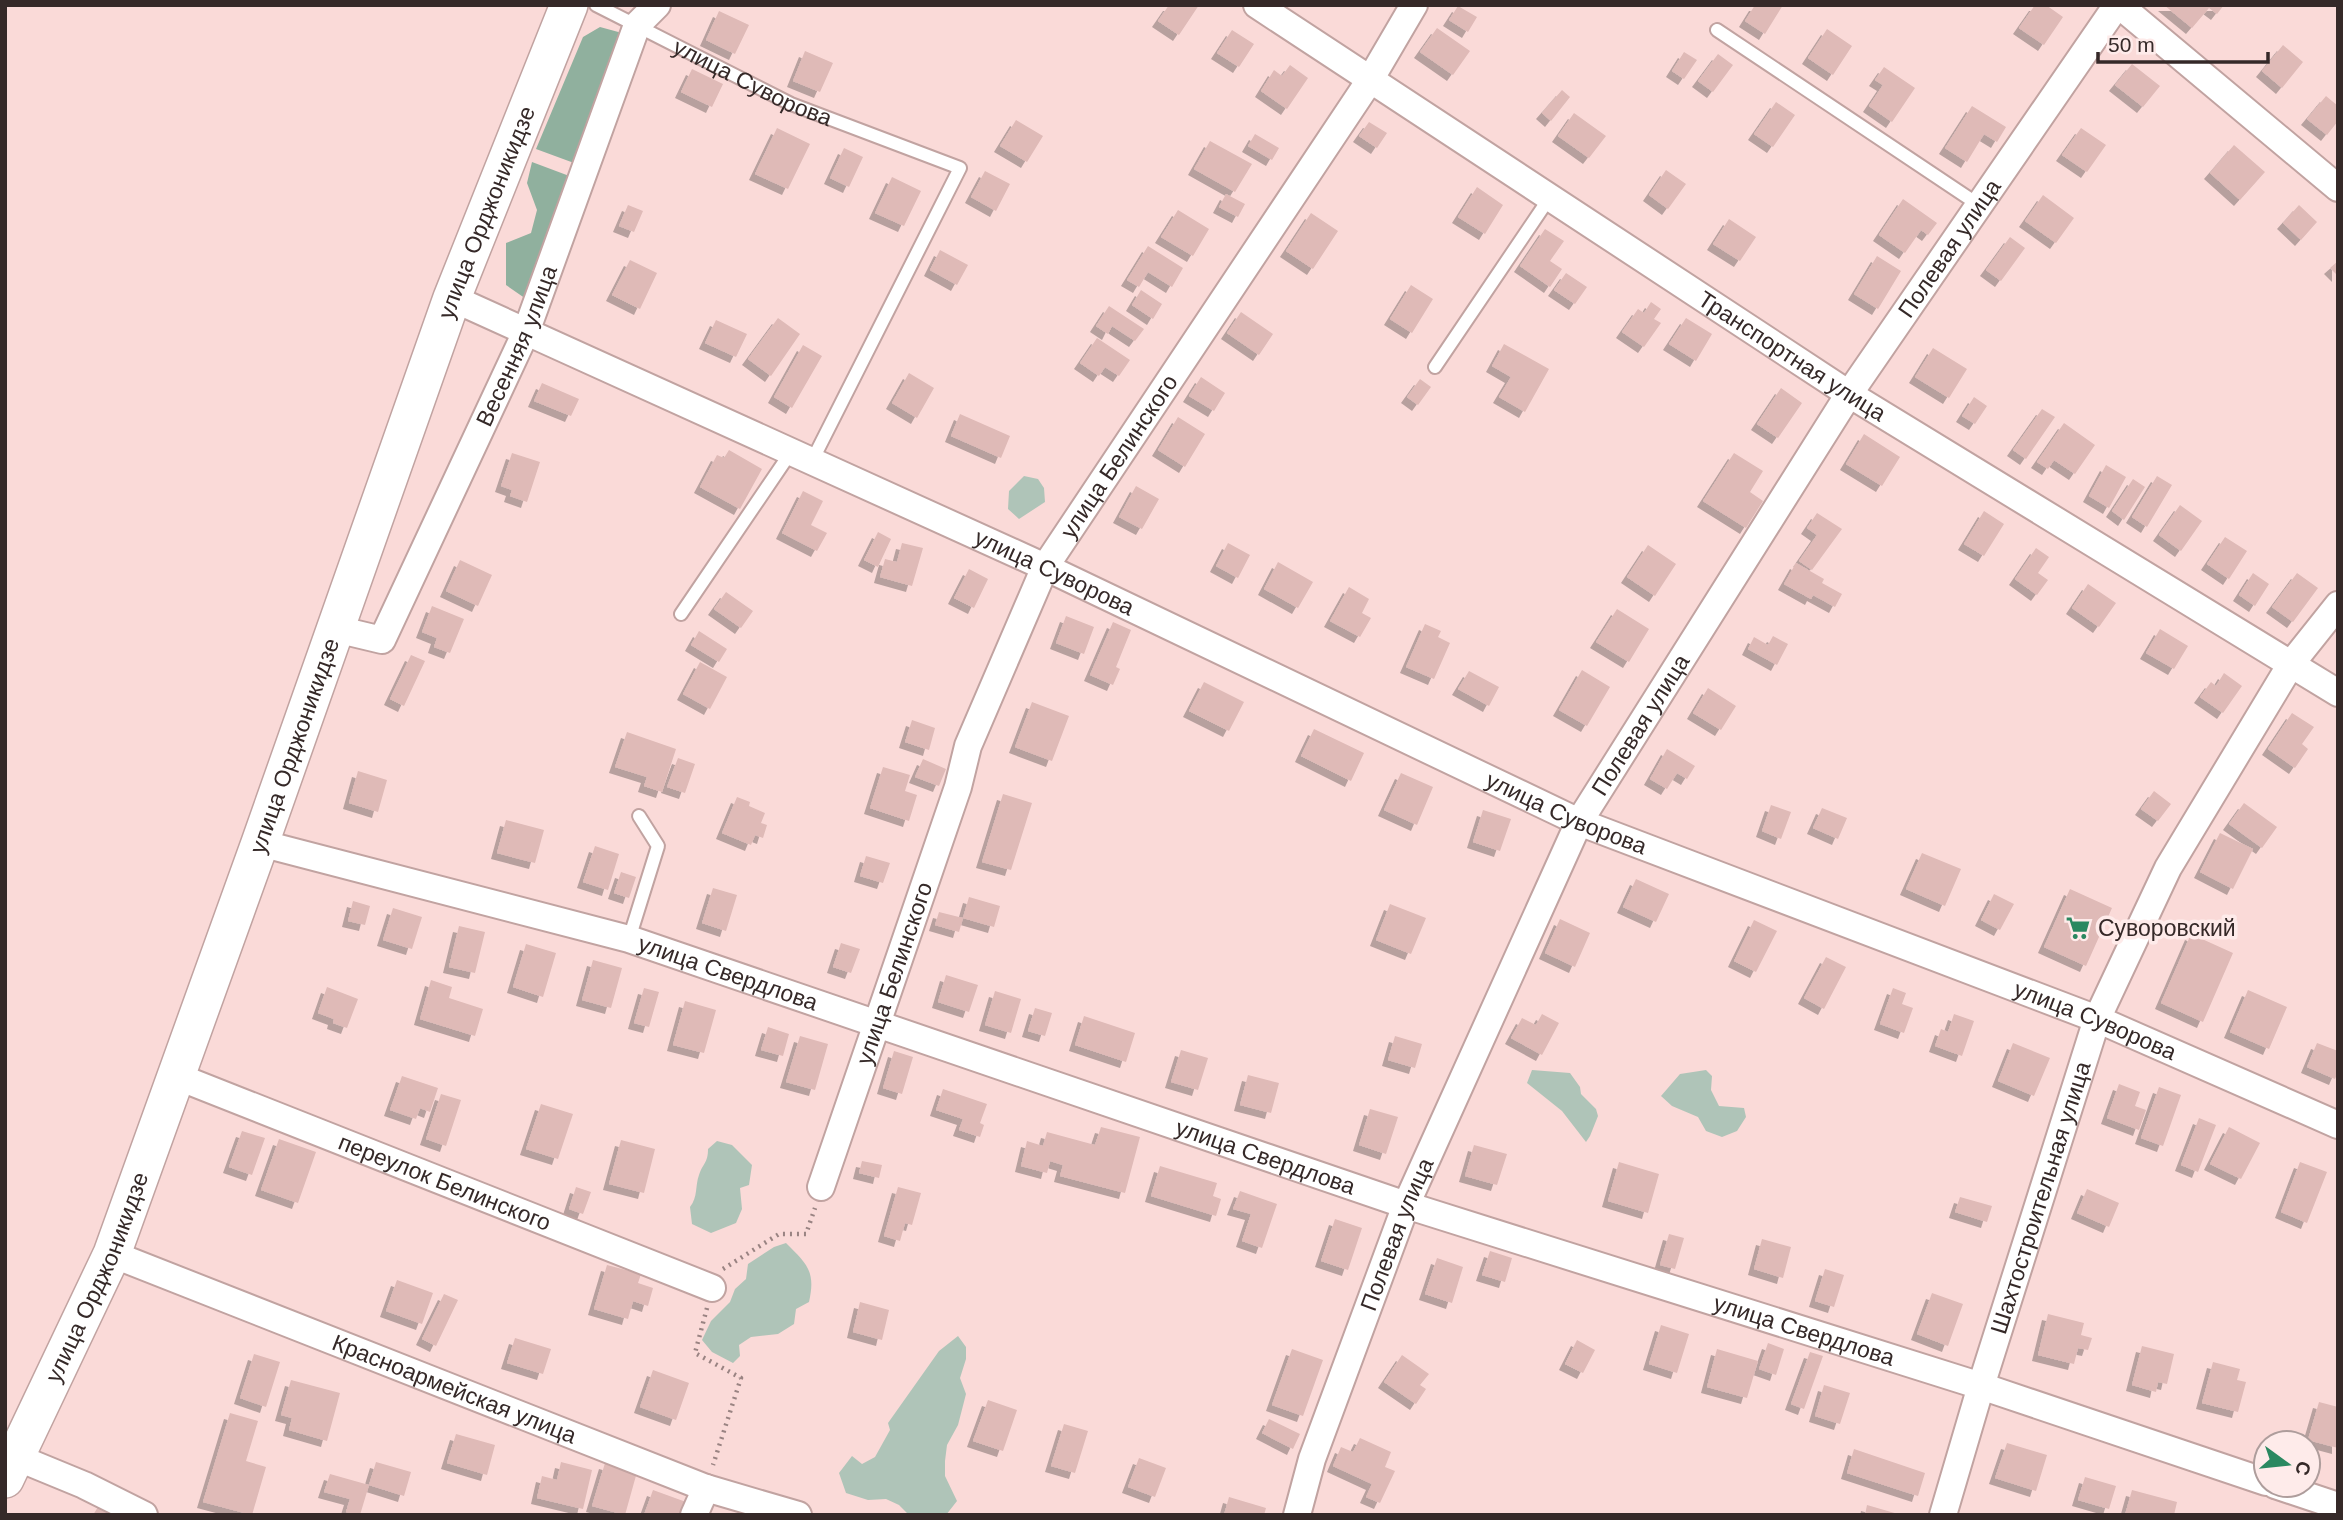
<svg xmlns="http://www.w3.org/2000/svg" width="2343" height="1520" font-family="Helvetica,sans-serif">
	<defs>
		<filter id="shadow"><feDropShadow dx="-6" dy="6" stdDeviation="0" flood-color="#0004"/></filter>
	</defs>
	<rect width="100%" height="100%" fill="#fadad8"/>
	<path fill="#afc4b8" d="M1024 476 1038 479 1044 488 1045 502 1019 519 1008 509 1009 491Z
		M1532 1070 1570 1073 1580 1087 1581 1094 1596 1109 1598 1116 1590 1136 1586 1142 1562 1111 1527 1083Z
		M1706 1070 1712 1076 1711 1090 1719 1106 1744 1108 1746 1117 1737 1131 1722 1137 1706 1131 1698 1117 1672 1106 1661 1096 1680 1074Z
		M717 1141 732 1145 752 1165 749 1185 740 1188 742 1209 736 1223 711 1233 692 1224 690 1207C698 1197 695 1186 699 1175 703 1163 708 1163 708 1149Z
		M786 1243C807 1264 816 1271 809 1302L796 1309 794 1324 778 1334 751 1337 739 1345 740 1356 733 1363 712 1352 702 1340 711 1321 730 1302 735 1289 746 1279 748 1264 774 1247Z
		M958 1336 966 1347V1359L960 1378 966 1394 958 1425 947 1445 945 1461V1476L957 1501 946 1515H909L899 1505 886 1499 868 1500 846 1493 839 1473 852 1456 862 1464 875 1457 890 1430 888 1423 939 1351Z"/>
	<path fill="#90b09e" d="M600 27 622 33 574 163 536 149 583 37Z
		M532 162 572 177 529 301 506 285V243L531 233 537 210 527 183Z"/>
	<path fill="#dfbab7" filter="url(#shadow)" d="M1169 5H1199L1179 35 1158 21Z
		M1755 5H1783L1765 34 1745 21Z
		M2035 5H2046L2063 17 2044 45 2019 28Z
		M2164 5H2224L2217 14 2209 8 2192 28Z
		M1458 6 1477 17 1468 32 1449 20Z
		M719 11 749 25 735 54 706 40Z
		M1437 28 1470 51 1453 75 1420 52Z
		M1827 29 1852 46 1833 75 1808 58Z
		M1232 30 1254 44 1239 67 1217 53Z
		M2283 45 2303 62 2282 88 2262 71Z
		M805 51 833 63 820 92 793 81Z
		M1684 52 1697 60 1684 79 1672 71Z
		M1718 54 1733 65 1713 92 1698 81Z
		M2132 64 2160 86 2143 107 2115 85Z
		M1290 65 1308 78 1287 109 1261 91 1274 70 1282 76Z
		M1884 67 1915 88 1892 122 1869 106 1883 85 1875 80Z
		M692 69 723 84 712 107 681 92Z
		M1562 90 1570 97 1551 121 1542 113Z
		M2326 96 2338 106V121L2327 135 2307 119Z
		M1776 102 1795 115 1773 147 1754 134Z
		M1972 106 2006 127 1997 142 1984 134 1967 162 1945 148Z
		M1574 113 1606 136 1589 158 1558 136Z
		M1016 120 1043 136 1027 162 1000 146Z
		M1369 122 1387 133 1377 148 1359 136Z
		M777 128 810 144 788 189 755 174Z
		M2081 128 2106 145 2087 172 2062 155Z
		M1255 134 1279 148 1272 160 1248 146Z
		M1210 141 1252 164 1235 192 1194 169Z
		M2234 145 2265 172 2240 200 2210 173Z
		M844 148 863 157 849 187 830 178Z
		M1666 170 1686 184 1668 209 1649 195Z
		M985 171 1010 184 996 211 971 197Z
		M892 177 921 191 904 226 875 213Z
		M1477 187 1503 205 1485 234 1458 217Z
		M1226 194 1245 204 1238 217 1219 207Z
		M2043 195 2074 218 2056 243 2025 221Z
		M1903 199 1937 223 1928 235 1921 230 1905 253 1879 235Z
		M628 205 643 211 634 232 619 226Z
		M2299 205 2317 222 2301 240 2283 223Z
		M1178 210 1209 229 1193 256 1161 237Z
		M1311 213 1338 231 1313 269 1286 251Z
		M1729 219 1756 237 1740 261 1713 244Z
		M1545 229 1564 241 1550 261 1562 269 1550 287 1520 266Z
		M2010 237 2025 248 2001 281 1986 270Z
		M1148 246 1183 268 1172 287 1148 272 1139 287 1127 280Z
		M940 250 968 265 957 285 930 270Z
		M1877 256 1901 271 1878 309 1854 294Z
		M630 260 657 273 640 309 612 295Z
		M2338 261V276L2330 268Z
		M1566 273 1587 287 1575 304 1554 290Z
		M1411 285 1433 299 1412 333 1390 319Z
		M1141 290 1162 304 1153 319 1132 305Z
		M1651 302 1661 309 1654 319 1661 323 1644 347 1622 332 1638 309 1644 313Z
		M1109 306 1144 329 1135 341 1112 326 1108 334 1096 326Z
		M1241 312 1273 334 1259 355 1227 333Z
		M778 318 800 334 771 376 748 359Z
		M1686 318 1712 334 1696 361 1669 344Z
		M716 320 747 334 736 357 705 343Z
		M1097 338 1130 360 1119 376 1105 367 1099 376 1080 363Z
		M1504 344 1549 369 1525 412 1499 397 1511 377 1492 366Z
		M803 345 822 356 792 408 774 397Z
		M1933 348 1967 369 1949 398 1915 377Z
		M909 373 934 388 917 418 892 403Z
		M1201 377 1225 393 1214 411 1189 396Z
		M1420 379 1431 387 1418 405 1407 397Z
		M542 383 579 399 571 416 534 401Z
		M1781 388 1802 403 1778 438 1757 424Z
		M1974 397 1987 406 1975 424 1962 416Z
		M2042 409 2055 417 2026 459 2013 450Z
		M960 414 1010 436 1001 458 951 436Z
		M1178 417 1205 434 1185 467 1158 450Z
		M2064 423 2095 445 2075 474 2054 460 2048 469 2037 462Z
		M1864 434 1900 457 1882 486 1846 464Z
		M729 450 762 469 740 509 700 487 717 455 724 458Z
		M512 453 540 462 527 502 510 496 512 490 501 486Z
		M1734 453 1763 471 1750 492 1763 501 1746 528 1703 501Z
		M2106 465 2126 477 2109 508 2089 496Z
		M2157 476 2172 485 2147 527 2132 517Z
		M2133 479 2145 487 2124 520 2112 511Z
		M1136 486 1159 499 1142 529 1119 517Z
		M803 491 823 501 811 525 827 533 817 551 782 533Z
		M2180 505 2202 521 2181 551 2159 535Z
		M1984 511 2004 524 1984 556 1964 544Z
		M1817 513 1842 529 1812 570 1799 561 1817 535 1807 528Z
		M878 532 891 539 878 567 864 560Z
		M2225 537 2247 551 2229 579 2207 564Z
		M902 543 923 548 912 586 880 577 885 559 897 562Z
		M1228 543 1250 555 1238 578 1216 566Z
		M1648 545 1676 564 1655 596 1627 577Z
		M2036 548 2049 557 2038 573 2048 580 2037 595 2015 579Z
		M460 560 492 575 478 606 446 591Z
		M1278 562 1313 582 1298 608 1264 589Z
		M1796 563 1824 579 1822 583 1842 594 1835 607 1813 595 1811 599 1784 584Z
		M969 569 988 579 974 608 954 598Z
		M2253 573 2269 584 2255 606 2239 595Z
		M2297 573 2318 588 2293 622 2272 607Z
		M2088 584 2116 603 2099 627 2072 608Z
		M1349 587 1369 599 1362 613 1371 618 1360 637 1330 621Z
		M726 592 753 611 741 628 714 609Z
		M432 606 464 619 450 653 434 647 437 638 422 632Z
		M1617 609 1649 629 1629 662 1596 642Z
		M1066 616 1094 627 1084 654 1056 643Z
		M1113 622 1131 630 1116 667 1120 669 1113 685 1090 675Z
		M1425 624 1441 631 1438 637 1450 643 1434 679 1406 667Z
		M2160 629 2188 646 2174 669 2146 653Z
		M699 631 727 649 719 662 691 645Z
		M1773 636 1788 644 1777 665 1748 649 1754 637 1768 645Z
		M411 655 425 661 404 706 390 699Z
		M700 662 727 677 710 709 683 694Z
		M1582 670 1610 687 1587 726 1559 710Z
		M1469 671 1499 687 1489 706 1458 689Z
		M2224 673 2242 686 2223 713 2200 697 2211 682 2216 686Z
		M1204 682 1244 702 1229 731 1189 711Z
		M1708 688 1736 706 1721 730 1693 713Z
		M1032 702 1069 716 1052 761 1015 747Z
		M2292 713 2314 727 2302 744 2308 749 2295 768 2268 749Z
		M912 720 935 728 929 750 905 742Z
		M1314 729 1364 753 1351 781 1301 756Z
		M627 732 676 749 662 792 644 786 647 777 615 767Z
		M1667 749 1695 766 1687 779 1677 773 1667 789 1650 779Z
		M678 758 695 764 685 793 667 787Z
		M923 759 946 769 939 786 915 777Z
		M883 767 910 775 905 791 917 795 909 821 870 808Z
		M358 771 387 780 378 812 349 803Z
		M1401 773 1433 787 1417 825 1384 810Z
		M2154 791 2171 804 2158 821 2141 809Z
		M1003 794 1032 803 1011 870 982 862Z
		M737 797 750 802 749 806 765 813 761 823 767 825 763 838 755 835 751 845 722 833Z
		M2244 803 2277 827 2262 848 2229 824Z
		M1771 805 1791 812 1781 839 1762 831Z
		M1822 808 1847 818 1838 839 1813 828Z
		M1483 810 1511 819 1500 851 1473 842Z
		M506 820 544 830 535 863 497 853Z
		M2220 833 2253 849 2233 889 2200 872Z
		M595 846 619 854 608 890 583 882Z
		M1922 853 1961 869 1945 906 1906 889Z
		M866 856 890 863 883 883 860 876Z
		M621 872 636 877 629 898 614 893Z
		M1636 879 1669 894 1656 922 1623 907Z
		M713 888 737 895 726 931 702 923Z
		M2070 889 2112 908 2086 966 2044 947Z
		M1994 894 2014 904 2000 930 1981 920Z
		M969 897 1000 906 994 927 963 918 959 932 935 925 939 912 963 918Z
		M353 901 370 906 365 925 348 921Z
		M1390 904 1426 918 1411 954 1376 940Z
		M393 908 422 917 412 949 383 940Z
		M1560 919 1590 933 1575 967 1545 953Z
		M1754 920 1777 931 1756 972 1734 961Z
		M459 926 485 932 475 973 449 967Z
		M2191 934 2233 953 2203 1022 2161 1003Z
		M841 943 860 949 851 973 833 967Z
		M526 944 556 953 543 997 513 987Z
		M1826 957 1846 967 1824 1009 1804 998Z
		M593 960 622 968 611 1008 582 1000Z
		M946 975 978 985 969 1012 938 1002Z
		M431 980 452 987 449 998 483 1009 475 1036 420 1019Z
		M327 987 358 999 347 1028 333 1023 334 1019 318 1013Z
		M644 988 659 992 649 1027 634 1023Z
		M1893 988 1906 993 1902 1004 1913 1008 1904 1033 1880 1024Z
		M2248 990 2287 1007 2269 1049 2230 1032Z
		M995 991 1021 999 1011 1033 985 1025Z
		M685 1001 716 1010 704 1053 673 1045Z
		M1035 1008 1052 1013 1045 1036 1028 1031Z
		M1542 1014 1559 1023 1542 1055 1511 1038 1522 1018 1536 1025Z
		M1954 1014 1974 1021 1962 1056 1935 1046 1941 1029 1948 1032Z
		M1084 1016 1135 1033 1126 1062 1075 1045Z
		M768 1027 789 1034 783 1056 761 1050Z
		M800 1036 828 1044 815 1090 786 1082Z
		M1395 1036 1422 1044 1415 1068 1388 1060Z
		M2013 1043 2050 1058 2034 1096 1998 1081Z
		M2317 1043 2338 1051V1072L2335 1079 2307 1067Z
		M1181 1050 1208 1058 1198 1090 1171 1082Z
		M894 1051 913 1057 902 1094 883 1088Z
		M1248 1075 1279 1083 1271 1113 1240 1105Z
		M402 1076 438 1088 430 1112 420 1108 416 1119 390 1110Z
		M2119 1084 2140 1092 2135 1106 2146 1110 2139 1130 2107 1118Z
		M2159 1087 2181 1095 2163 1146 2141 1138Z
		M943 1089 987 1104 980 1123 984 1125 980 1137 959 1130 963 1119 936 1110Z
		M441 1094 461 1100 446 1146 426 1139Z
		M541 1104 573 1114 558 1159 526 1149Z
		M1370 1109 1398 1117 1386 1154 1359 1145Z
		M2199 1118 2216 1125 2198 1172 2181 1165Z
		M1101 1127 1140 1137 1125 1193 1060 1176 1063 1165 1050 1161 1047 1173 1021 1166 1027 1141 1043 1146 1047 1132 1095 1145Z
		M2229 1127 2260 1143 2241 1179 2210 1164Z
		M242 1131 265 1138 252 1175 229 1167Z
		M279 1139 316 1152 298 1203 261 1190Z
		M621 1140 655 1149 644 1193 609 1184Z
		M1474 1145 1507 1154 1497 1185 1465 1176Z
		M862 1161 882 1165 879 1178 859 1173Z
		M1619 1162 1659 1174 1648 1213 1608 1201Z
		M2300 1162 2327 1172 2307 1223 2281 1212Z
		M1160 1166 1217 1183 1213 1196 1221 1199 1216 1216 1151 1196Z
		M576 1187 591 1192 583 1214 569 1209Z
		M898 1187 921 1193 912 1225 905 1223 900 1241 884 1236Z
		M2087 1189 2119 1203 2109 1227 2077 1213Z
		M1240 1191 1277 1204 1262 1248 1242 1241 1251 1214 1233 1209Z
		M1960 1197 1992 1206 1987 1222 1955 1212Z
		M1335 1219 1362 1228 1348 1270 1321 1261Z
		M1669 1234 1684 1238 1675 1269 1660 1265Z
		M1762 1239 1791 1247 1783 1278 1754 1269Z
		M1490 1251 1512 1258 1505 1282 1482 1275Z
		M1437 1258 1463 1267 1452 1303 1425 1294Z
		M607 1265 641 1274 638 1283 653 1288 648 1306 633 1301 628 1319 594 1309Z
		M1825 1269 1844 1275 1834 1307 1815 1301Z
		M397 1280 433 1293 422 1324 386 1311Z
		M1932 1293 1963 1304 1948 1346 1917 1334Z
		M444 1294 458 1300 436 1346 422 1339Z
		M860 1302 889 1310 882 1340 853 1332Z
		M2048 1314 2084 1323 2081 1335 2092 1338 2088 1350 2078 1348 2074 1364 2038 1355Z
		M1661 1325 1689 1334 1677 1373 1649 1364Z
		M515 1338 551 1349 543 1374 507 1363Z
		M1577 1340 1595 1350 1583 1373 1565 1364Z
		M1768 1343 1784 1349 1776 1375 1759 1369Z
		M2142 1346 2174 1354 2167 1384 2158 1382 2156 1392 2132 1385Z
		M1292 1349 1323 1360 1303 1416 1272 1405Z
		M1717 1349 1758 1361 1747 1398 1707 1387Z
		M1810 1352 1823 1356 1804 1409 1791 1404Z
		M254 1354 280 1362 266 1407 240 1398Z
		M1402 1355 1429 1374 1420 1385 1426 1389 1416 1404 1384 1382Z
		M2213 1362 2240 1369 2237 1380 2246 1382 2238 1412 2202 1403Z
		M653 1370 689 1383 676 1420 640 1407Z
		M291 1380 340 1393 327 1441 289 1430 292 1418 281 1415Z
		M1824 1385 1850 1393 1840 1424 1815 1416Z
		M988 1400 1017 1410 1003 1451 973 1441Z
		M2319 1402 2338 1407V1448L2308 1440Z
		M230 1413 258 1421 246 1461 266 1467 252 1515 203 1502Z
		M1269 1419 1300 1434 1293 1449 1262 1433Z
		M1064 1424 1088 1431 1075 1473 1051 1466Z
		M456 1434 495 1445 487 1475 447 1463Z
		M1360 1438 1391 1452 1385 1467 1395 1471 1380 1503 1366 1497 1372 1484 1333 1466 1341 1447 1353 1452Z
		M2007 1443 2047 1455 2036 1491 1995 1478Z
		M1854 1449 1925 1473 1918 1496 1847 1473Z
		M1139 1458 1166 1468 1155 1497 1128 1487Z
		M376 1462 411 1472 404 1496 369 1485 360 1515H356L346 1512 350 1499 324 1492 330 1474 369 1485Z
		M561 1462 592 1470 583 1509 537 1498 542 1476 557 1480Z
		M605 1463 637 1472 625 1515 592 1506Z
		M2085 1477 2116 1486 2109 1509 2078 1500Z
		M653 1490 686 1502 682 1515H644Z
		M2132 1490 2177 1502 2174 1515H2125Z
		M1229 1497 1266 1508 1264 1515H1224Z
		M1867 1505 1898 1514V1515H1865Z
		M98 1507 111 1515H93Z"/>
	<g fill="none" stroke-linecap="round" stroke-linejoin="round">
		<g stroke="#c1a3a1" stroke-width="16">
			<g id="lane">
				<path id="s1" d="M596 5 791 104 960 168 812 461"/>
				<path d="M1717 30 1979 205"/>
				<path d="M1435 367 1550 197"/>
				<path d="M681 614 791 452"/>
				<path d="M629 939 658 846 639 816"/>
			</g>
		</g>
		<g stroke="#c1a3a1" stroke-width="30">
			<g id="street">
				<path id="s2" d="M1257 5 1849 394 2338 693"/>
				<path d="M2119 5 2338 188"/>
				<path id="s3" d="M452 298 1045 567 1579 822 2097 1019 2338 1125"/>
				<path id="s4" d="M336 629 382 640 526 332 637 25 657 5"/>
				<path id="s5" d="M260 843 629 939 1406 1205 1981 1386 2266 1482"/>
				<path id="s6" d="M176 1076 712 1288"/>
				<path id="s7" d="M821 1187 958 787 968 746 1045 567 1370 80 1414 5"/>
				<path id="s8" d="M112 1254 706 1488 798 1515"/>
				<path d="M16 1457 84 1485 144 1515"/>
				<path d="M2275 1485 2338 1506"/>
				<path d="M694 1515 706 1488"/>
				<path id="s9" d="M1297 1515 1312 1459 1406 1205 1579 822 1849 394 2117 5"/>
				<path id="s10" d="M1943 1515 1981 1386 2097 1019 2168 868 2291 664 2338 605"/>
			</g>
		</g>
		<g stroke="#c1a3a1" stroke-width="40">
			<g id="secondary">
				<path id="s11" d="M5 1479 112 1254 260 843 452 298 569 5"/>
			</g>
		</g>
		<path stroke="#998382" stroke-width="4.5" stroke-dasharray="2 5" stroke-linecap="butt" d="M723 1269 779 1234H806L815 1208
			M707 1308 695 1353 741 1378 713 1465"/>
		<use href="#lane" stroke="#fff" stroke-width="12"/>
		<use href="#street" stroke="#fff" stroke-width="26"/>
		<use href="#secondary" stroke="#fff" stroke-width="37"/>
	</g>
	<defs>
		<g id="supermarket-bare" transform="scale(1.89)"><path d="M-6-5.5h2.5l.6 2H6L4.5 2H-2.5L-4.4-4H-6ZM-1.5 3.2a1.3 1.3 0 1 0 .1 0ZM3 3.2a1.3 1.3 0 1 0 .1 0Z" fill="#2a8860" stroke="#feebea" stroke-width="2.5" paint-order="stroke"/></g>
	</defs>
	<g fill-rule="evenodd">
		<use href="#supermarket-bare" x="2078" y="928"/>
	</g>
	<g text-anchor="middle" stroke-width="7" stroke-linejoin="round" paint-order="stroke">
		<g font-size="23" fill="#352928" stroke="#feebea">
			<text dy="8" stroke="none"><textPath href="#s1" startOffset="175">улица Суворова</textPath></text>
			<text dy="8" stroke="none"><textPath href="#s11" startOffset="1356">улица Орджоникидзе</textPath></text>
			<text dy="8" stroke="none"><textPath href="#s9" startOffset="1432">Полевая улица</textPath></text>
			<text dy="8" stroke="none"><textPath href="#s4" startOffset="371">Весенняя улица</textPath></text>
			<text dy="8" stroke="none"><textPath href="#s2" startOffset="640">Транспортная улица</textPath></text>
			<text dy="8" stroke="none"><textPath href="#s7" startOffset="793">улица Белинского</textPath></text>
			<text dy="8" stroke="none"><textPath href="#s3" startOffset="662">улица Суворова</textPath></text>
			<text dy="8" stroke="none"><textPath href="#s9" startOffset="864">Полевая улица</textPath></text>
			<text dy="8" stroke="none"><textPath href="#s11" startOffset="789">улица Орджоникидзе</textPath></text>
			<text dy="8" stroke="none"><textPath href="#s3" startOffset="1228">улица Суворова</textPath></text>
			<text dy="8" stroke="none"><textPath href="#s5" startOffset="486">улица Свердлова</textPath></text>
			<text dy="8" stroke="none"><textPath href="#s7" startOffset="226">улица Белинского</textPath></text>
			<text dy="8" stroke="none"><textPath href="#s3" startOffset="1796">улица Суворова</textPath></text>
			<text dy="8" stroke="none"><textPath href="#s5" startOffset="1054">улица Свердлова</textPath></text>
			<text dy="8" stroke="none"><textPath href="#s6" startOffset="289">переулок Белинского</textPath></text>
			<text dy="8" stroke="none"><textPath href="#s10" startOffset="332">Шахтостроительная улица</textPath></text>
			<text dy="8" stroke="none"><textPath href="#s9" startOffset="298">Полевая улица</textPath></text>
			<text dy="8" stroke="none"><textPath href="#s11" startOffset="222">улица Орджоникидзе</textPath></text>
			<text dy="8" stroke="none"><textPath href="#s5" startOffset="1620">улица Свердлова</textPath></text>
			<text dy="8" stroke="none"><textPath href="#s8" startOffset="368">Красноармейская улица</textPath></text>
		</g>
		<g font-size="23" fill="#352928" stroke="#feebea" text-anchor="start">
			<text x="2098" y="936">Суворовский</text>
		</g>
	</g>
	<rect width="2343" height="1520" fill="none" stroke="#352928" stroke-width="14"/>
	<g transform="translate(2287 1464) rotate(105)"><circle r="33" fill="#feebea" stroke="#ae9d9c" stroke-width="2"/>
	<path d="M0-5L12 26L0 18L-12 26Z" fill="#2a8860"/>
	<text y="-10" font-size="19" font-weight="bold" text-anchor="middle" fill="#352928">С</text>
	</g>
	<path d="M2098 52v10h170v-10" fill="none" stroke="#352928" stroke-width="3.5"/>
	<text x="2108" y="52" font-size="21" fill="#352928" stroke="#feebea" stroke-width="5" paint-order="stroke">50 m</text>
</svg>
